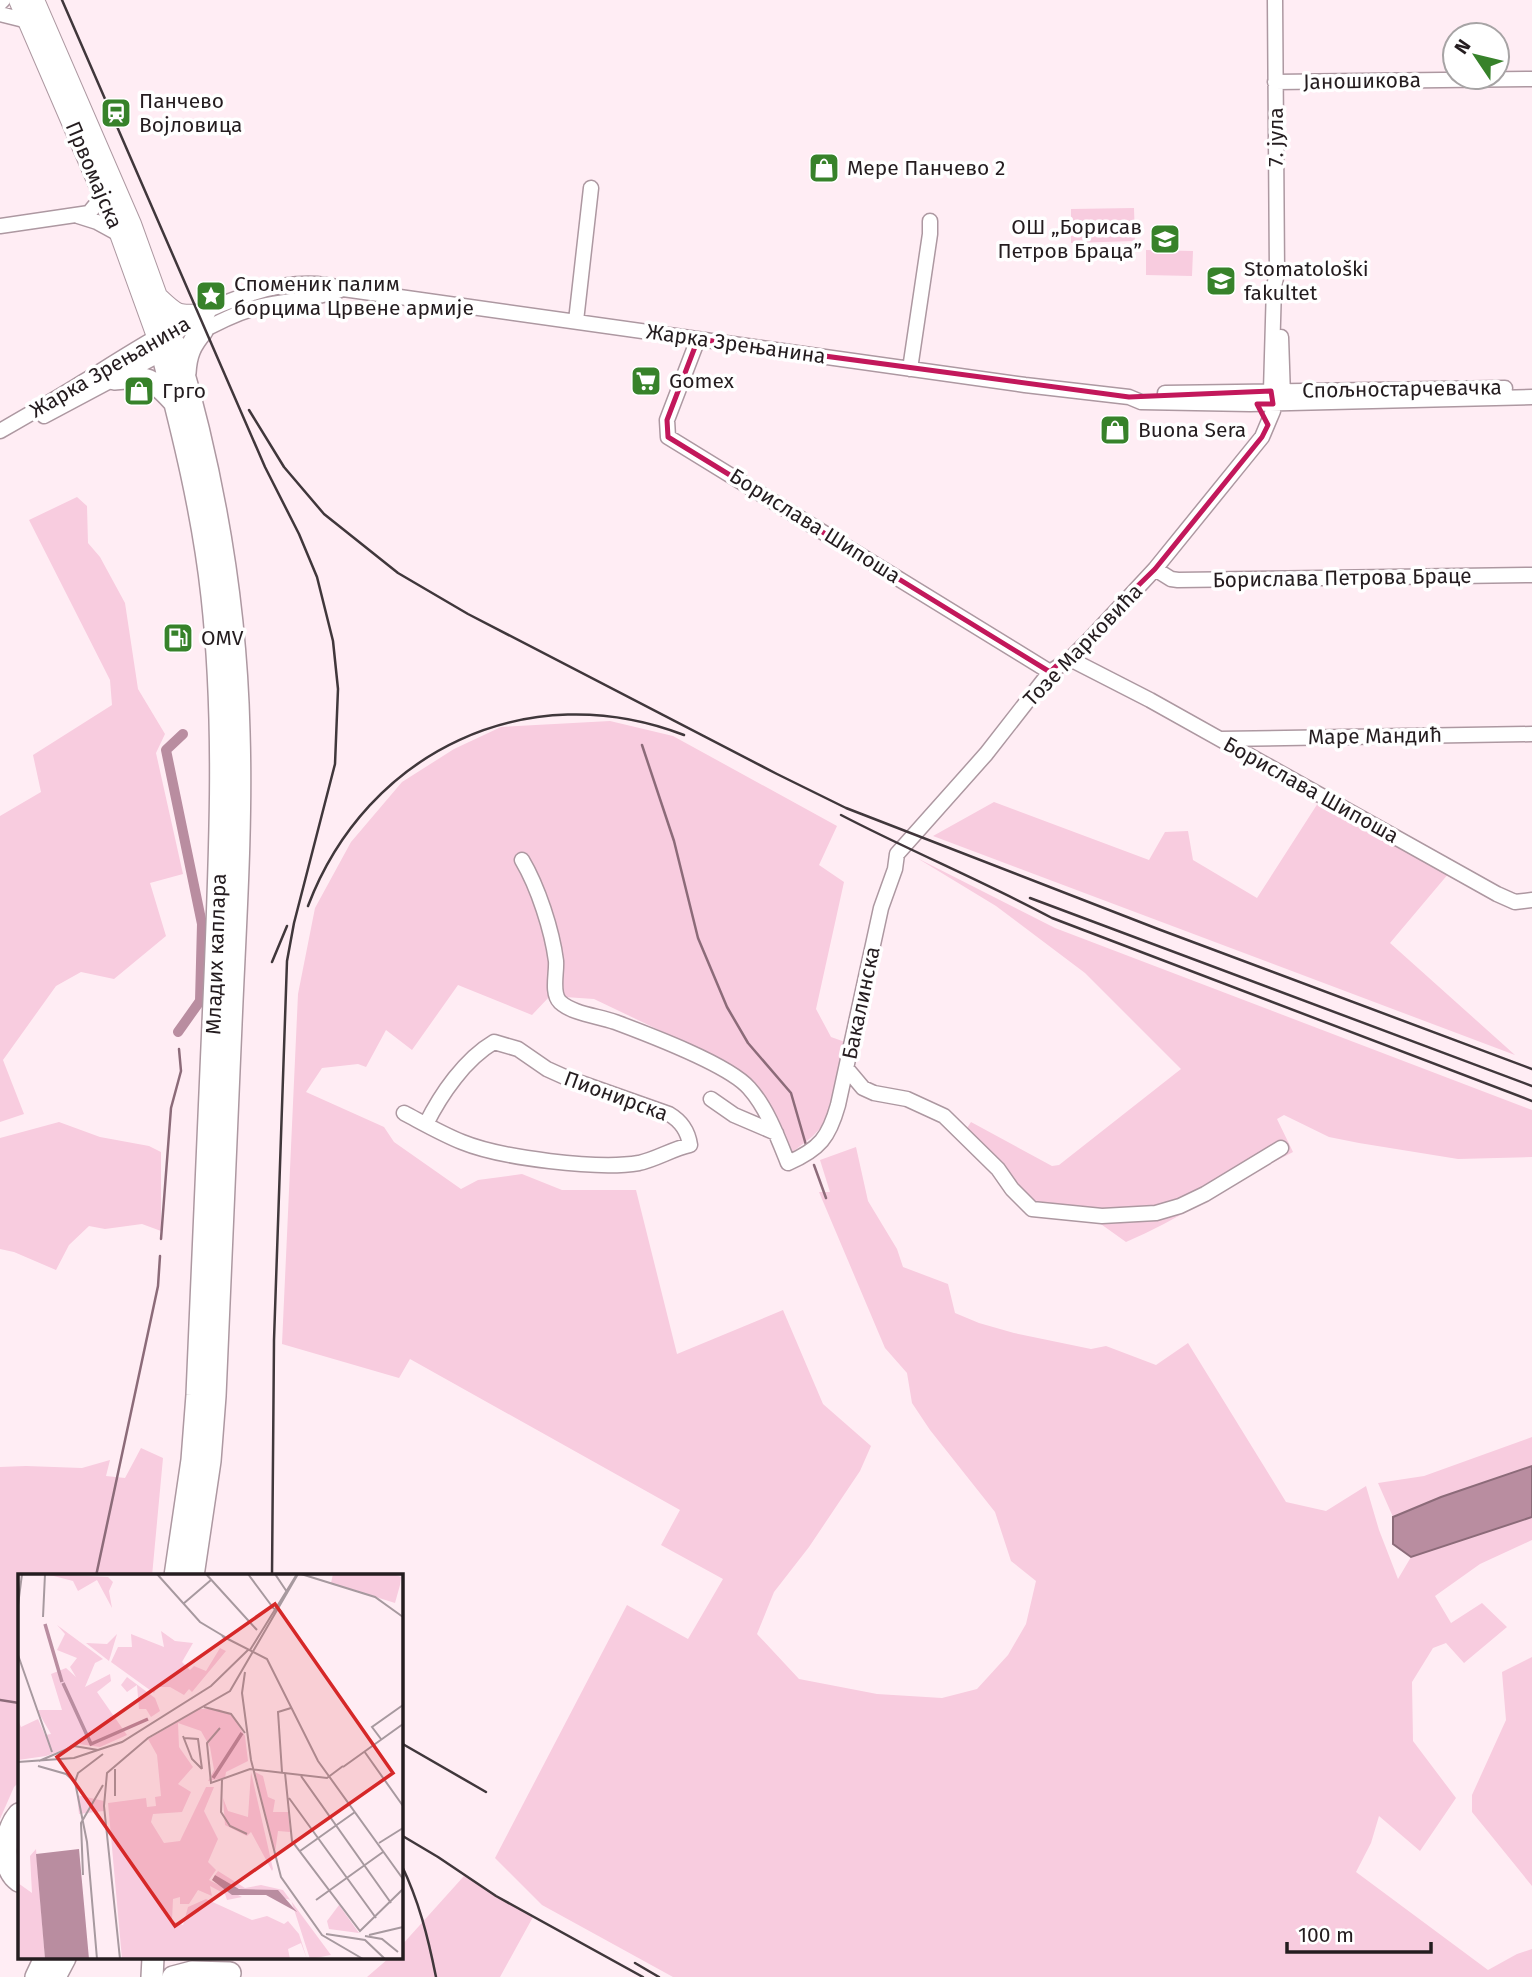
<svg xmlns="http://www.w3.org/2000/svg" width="1532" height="1977" font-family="'Fira Sans',sans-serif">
	<rect width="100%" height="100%" fill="#ffedf4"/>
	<path fill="#f8ccdf" d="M1134 208 1135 241 1071 243V209Z
		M1146 250 1193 251 1192 276 1146 275Z
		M77 497 87 506 88 543 100 557 125 603 138 689 165 734 156 753 183 874 150 883 166 936 114 979 81 972 56 986 3 1060 24 1114 0 1122V816L41 792 33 755 112 705 110 680 29 520Z
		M610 721 673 736 837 826 819 865 844 882 816 1009 831 1037 848 1043 824 1124 813 1136 790 1154 747 1077 684 1042 594 999 550 996 532 1015 458 985 412 1050 386 1030 366 1067 358 1064 322 1068 306 1092 384 1127 394 1142 461 1189 478 1180 522 1174 562 1190H636L677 1354 783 1310 823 1404 871 1446 860 1471 809 1547 774 1592 757 1634 799 1679 877 1694 942 1698 977 1689 1008 1655 1026 1624 1036 1581 1011 1561 995 1512 930 1430 912 1403 907 1373 885 1348 819 1192H830L820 1160 856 1147 868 1201 897 1249 903 1267 948 1284 955 1313 979 1323 1014 1333 1091 1349 1106 1346 1156 1365 1188 1343 1286 1502 1326 1511 1366 1486 1379 1530 1398 1579 1411 1557 1532 1517V1540L1480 1564 1435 1596 1451 1623 1482 1603 1507 1627 1464 1663 1446 1643 1433 1648 1412 1682 1413 1741 1456 1798 1420 1851 1379 1816 1371 1843 1356 1872 1488 1970 1517 1954 1532 1949V1977H673L542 1905 495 1858 627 1605 688 1639 723 1579 661 1545 680 1510 410 1359 399 1378 282 1344 298 994 315 908 351 842 402 782 454 749 501 727Z
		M994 802 1149 860 1165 832 1188 831 1193 860 1257 898 1318 803 1449 873 1390 943 1515 1055 933 836Z
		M917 858 1055 928 1532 1110V1157L1458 1159 1359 1143 1329 1137 1284 1115 1277 1119 1293 1152C1237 1180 1184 1217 1126 1242L1091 1217 1051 1211 1023 1212 1002 1181 960 1139 971 1122 1052 1166 1059 1165 1181 1069 1085 973 996 906Z
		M59 1122 100 1137 149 1146 161 1152V1231L142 1224 105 1229 89 1226 69 1245 56 1270 14 1252 0 1249V1138Z
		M1532 1437V1466L1441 1497 1393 1517 1378 1483 1424 1476Z
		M141 1448 163 1458 152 1576H19V1782L14 1787 0 1819V1467L26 1466 82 1468 110 1460 106 1476 125 1478Z
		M1532 1657V1886L1472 1812V1795L1506 1720 1502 1672Z
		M464 1876 533 1917 500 1977H367L389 1958H401V1946Z"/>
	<path fill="#b98da0" stroke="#8c6b79" stroke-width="2" d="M1532 1466V1517L1411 1557 1393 1544V1517L1441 1497Z"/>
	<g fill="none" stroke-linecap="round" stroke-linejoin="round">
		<path stroke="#8c6b79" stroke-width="2.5" d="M642 745 674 841 698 938 727 1007 748 1043 791 1093 806 1145
			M814 1165 826 1198
			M161 1239 171 1108 181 1071 179 1049
			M96 1576 158 1286 160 1256
			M0 1700 19 1703"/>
		<path stroke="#b98da0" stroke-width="10" d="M178 1032 200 1001 202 924 166 750 183 734"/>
		<g stroke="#ad98a1" stroke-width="17">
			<path id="minor" d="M0 3 3 0
				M0 14 28 21
				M1275 82 1532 79
				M78 216 97 222 119 234
				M0 226 89 213 98 202 101 191
				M576 321 591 188
				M195 335C216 323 238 312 262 306 289 300 317 299 343 289
				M1281 337 1283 397
				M698 339 667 420 668 437 1050 672
				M910 369 930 234V221
				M1165 393 1505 388
				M44 416 168 350
				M0 431C28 415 56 399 83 382 150 341 262 263 343 289L1025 385 1129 397 1141 402 1250 404 1532 397
				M1155 569 1171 579 1178 580 1532 575
				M1070 659 1150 700 1497 894 1515 902 1532 900
				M1220 739 1532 734
				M522 860C538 887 552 930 556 961 557 973 551 993 560 1002 573 1014 599 1016 615 1022 647 1034 728 1064 749 1088 767 1108 778 1138 788 1163 820 1149 829 1137 838 1105L881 908 895 869 897 854 986 754 1050 672 1070 659 1088 641 1155 569 1262 437 1273 411 1271 391 1274 286 1277 274 1275 0
				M847 1069 863 1088 874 1093 907 1099 944 1116 998 1169 1012 1189 1032 1209 1102 1216 1156 1213 1180 1206 1205 1194 1281 1148
				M711 1099 734 1115 776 1133
				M404 1113C423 1123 442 1134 462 1142 501 1158 598 1170 639 1163 657 1159 672 1149 690 1145 688 1131 681 1121 669 1114L567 1078 547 1069 518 1049 494 1042C465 1059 441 1094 426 1124"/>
		</g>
		<g stroke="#ad98a1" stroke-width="20">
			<path id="major" d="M18 0 119 234 162 353
				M35 0 132 224 176 346
				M160 298C180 317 179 314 206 313"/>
		</g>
		<g stroke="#ad98a1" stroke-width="24">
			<path id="highway" d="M176 346C213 471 236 602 239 732 242 830 235 927 231 1024 226 1148 220 1272 215 1396L210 1461 193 1576
				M162 353C183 433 203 514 212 596 226 723 220 850 215 977 209 1116 204 1255 197 1395L192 1460 175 1576
				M185 373C186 355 190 345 202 331
				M114 379C147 376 153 378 175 403
				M19 1814C4 1831 0 1868 19 1881
				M36 1977 45 1958
				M55 1977 65 1958
				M152 1977 153 1958
				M173 1977 192 1972 230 1973"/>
		</g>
		<use href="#minor" stroke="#fff" stroke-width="14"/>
		<use href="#major" stroke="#fff" stroke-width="18"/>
		<use href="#highway" stroke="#fff" stroke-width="21"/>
		<path stroke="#40373b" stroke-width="2.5" d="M62 0 265 467 299 534 317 577 333 641 338 689 335 764 294 923 287 961 274 1340 272 1576
			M249 410 284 467 324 514 398 573 468 614 777 774 846 808 1158 929 1532 1069
			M841 815C910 851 983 881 1052 918L1532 1101
			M1030 898 1532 1086
			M308 906C367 751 528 675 684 735
			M272 962 287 926
			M401 1743 486 1792
			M401 1835 438 1857 496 1896 643 1977
			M401 1864C419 1901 428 1937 436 1977
			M635 1963 659 1977"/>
	</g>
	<path fill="none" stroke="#c2185b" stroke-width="5" stroke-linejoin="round" d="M698 339 1129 397 1271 391 1273 404H1257L1268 425 1262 437 1155 569 1050 672 668 437 667 420Z"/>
	<defs>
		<g id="station-square" transform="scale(1.575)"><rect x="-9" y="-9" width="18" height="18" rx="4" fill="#37822a" stroke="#fff"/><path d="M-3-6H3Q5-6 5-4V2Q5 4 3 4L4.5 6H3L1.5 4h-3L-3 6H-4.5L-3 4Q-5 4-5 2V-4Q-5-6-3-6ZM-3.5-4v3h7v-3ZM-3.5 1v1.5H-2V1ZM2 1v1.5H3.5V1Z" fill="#fff"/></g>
		<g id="shop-square" transform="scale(1.575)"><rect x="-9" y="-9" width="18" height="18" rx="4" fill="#37822a" stroke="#fff"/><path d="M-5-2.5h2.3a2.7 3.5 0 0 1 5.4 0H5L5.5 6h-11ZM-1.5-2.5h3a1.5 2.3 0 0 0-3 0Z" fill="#fff"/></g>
		<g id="school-square" transform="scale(1.575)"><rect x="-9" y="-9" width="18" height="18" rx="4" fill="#37822a" stroke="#fff"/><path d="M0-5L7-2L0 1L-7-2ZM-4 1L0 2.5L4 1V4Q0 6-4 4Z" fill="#fff"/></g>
		<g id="university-square" transform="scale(1.575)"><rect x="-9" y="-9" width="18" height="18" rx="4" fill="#37822a" stroke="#fff"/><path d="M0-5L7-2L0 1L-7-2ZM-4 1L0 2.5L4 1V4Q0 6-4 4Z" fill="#fff"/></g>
		<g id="sight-square" transform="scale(1.575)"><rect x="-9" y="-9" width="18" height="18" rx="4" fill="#37822a" stroke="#fff"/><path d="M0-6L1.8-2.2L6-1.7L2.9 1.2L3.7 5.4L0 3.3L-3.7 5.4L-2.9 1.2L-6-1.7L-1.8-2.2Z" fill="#fff"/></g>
		<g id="supermarket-square" transform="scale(1.575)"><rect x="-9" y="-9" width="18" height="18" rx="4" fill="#37822a" stroke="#fff"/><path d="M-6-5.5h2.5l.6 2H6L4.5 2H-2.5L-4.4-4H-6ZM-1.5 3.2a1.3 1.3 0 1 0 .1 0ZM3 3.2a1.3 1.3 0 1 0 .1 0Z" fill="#fff"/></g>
		<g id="fuel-square" transform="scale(1.575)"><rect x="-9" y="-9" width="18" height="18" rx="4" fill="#37822a" stroke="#fff"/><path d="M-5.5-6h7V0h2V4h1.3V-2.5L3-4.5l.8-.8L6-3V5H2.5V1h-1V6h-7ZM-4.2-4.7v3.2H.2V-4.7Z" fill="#fff"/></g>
	</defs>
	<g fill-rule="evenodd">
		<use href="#station-square" x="116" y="113"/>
		<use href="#shop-square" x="824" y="168"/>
		<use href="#school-square" x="1165" y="239"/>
		<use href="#university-square" x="1221" y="281"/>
		<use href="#sight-square" x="211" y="296"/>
		<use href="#supermarket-square" x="646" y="381"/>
		<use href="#shop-square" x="139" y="391"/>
		<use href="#shop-square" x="1115" y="430"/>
		<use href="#fuel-square" x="178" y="638"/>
	</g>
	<g text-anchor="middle" stroke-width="7" stroke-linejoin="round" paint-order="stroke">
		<g font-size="21" fill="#241c1f" stroke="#fff">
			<text transform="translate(1362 81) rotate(-1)" y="7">Јаношикова</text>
			<text transform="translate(1276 137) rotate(-90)" y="7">7. јула</text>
			<text transform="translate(94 175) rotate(67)" y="7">Првомајска</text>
			<text transform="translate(736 344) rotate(8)" y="7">Жарка Зрењанина</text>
			<text transform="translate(110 367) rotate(-30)" y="7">Жарка Зрењанина</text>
			<text transform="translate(1402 389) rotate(-1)" y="7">Спољностарчевачка</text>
			<text transform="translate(815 526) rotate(32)" y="7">Борислава Шипоша</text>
			<text transform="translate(1342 578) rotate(-1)" y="7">Борислава Петрова Браце</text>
			<text transform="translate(1083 645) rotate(-46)" y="7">Тозе Марковића</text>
			<text transform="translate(1375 736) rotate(-1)" y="7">Маре Мандић</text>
			<text transform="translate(1311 790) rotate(29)" y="7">Борислава Шипоша</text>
			<text transform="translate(216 954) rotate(-88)" y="7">Младих каплара</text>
			<text transform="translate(861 1003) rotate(-78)" y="7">Бакалинска</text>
			<text transform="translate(616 1096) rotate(20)" y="7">Пионирска</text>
		</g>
		<g font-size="21" fill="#241c1f" stroke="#fff" text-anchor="start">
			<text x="139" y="108">Панчево<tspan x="139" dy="24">Војловица</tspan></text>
			<text x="847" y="175">Мере Панчево 2</text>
			<text x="1142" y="234" text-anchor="end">ОШ „Борисав<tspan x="1142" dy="24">Петров Браца”</tspan></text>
			<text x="1244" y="276">Stomatološki<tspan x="1244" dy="24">fakultet</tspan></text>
			<text x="234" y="291">Споменик палим<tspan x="234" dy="24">борцима Црвене армије</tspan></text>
			<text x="669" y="388">Gomex</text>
			<text x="162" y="398">Грго</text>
			<text x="1138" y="437">Buona Sera</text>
			<text x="201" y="645">OMV</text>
		</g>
	</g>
	<g transform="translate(18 1574)">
		<rect width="385" height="385" fill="#ffedf4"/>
		<path d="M28 0 90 3 95 8 91 17 94 34 79 6 60 17 55 7ZM315 0H375L383 3 382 11 377 29 313 9ZM39 51 85 85 77 89 67 113 92 100 93 107 79 118 109 161 82 173 61 170 28 182 0 186V146L3 153 20 145 27 161 33 160 19 136H44L33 100 48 94 58 103 52 93 59 84 39 76 47 60ZM143 57 157 67 175 69 164 88 172 96 176 92 188 97 202 74 208 77 174 118 171 115 166 121 152 113H140L136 119 93 88 100 73H114L113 60 146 73ZM99 60 91 87 68 69 89 70ZM109 103 137 124 142 137 133 143 128 135H121L119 111 109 118 103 111ZM181 135H201L215 142 227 162 230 187 208 198 207 204 190 207 196 196 192 173 183 157 160 149 161 173 175 193 160 210 173 218 164 238 135 240 133 248 146 269 162 267 188 213H196L186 237 200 265 190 288 198 296 191 306 224 323 209 326 207 320 192 312 194 322 180 316 171 330H162V323L155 325 154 347 165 351 170 333 188 325 234 346 249 342 266 350 270 347 281 360 289 385 283 369 270 375 272 385H104L90 229 128 224 129 233 138 232 137 223 143 222 139 181 130 165ZM233 198 255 295 254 297 233 258 229 262 207 251 205 224 210 237 230 243ZM237 198 245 202 250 223 257 226 255 238H270L272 258 260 257 257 279ZM59 221 86 227V237L61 240ZM18 275 27 385H2L0 309 14 319 12 282ZM200 297 227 314 243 311 265 316 313 381 292 385 273 326 214 313 197 301ZM321 331 341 359 311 355 309 347Z" fill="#f8ccdf"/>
		<path d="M61 275 71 385H27L18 280ZM197 301 221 315 260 316 279 338 248 321H214L194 306Z" fill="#b98da0"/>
		<path fill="none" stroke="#b98da0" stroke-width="3.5" d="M27 50 44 108M45 109 73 170 130 145M195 204 224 159"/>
		<path fill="none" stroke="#a7999f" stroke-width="2" d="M139 0 182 48 207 63M188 0 239 56M230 0 256 35M257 0 269 18M283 0 357 23 385 43M165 30 193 6M0 31 4 0M25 43 27 0M204 62 249 85 300 187 385 305M232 76 279 0M0 81 34 178M227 98 224 119 233 186 263 303 304 361 345 385M186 133 213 140 227 159M202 154 189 169 193 209 232 195 309 204 325 192M165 162 174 185 184 195M166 164 180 165 184 195M363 165 354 153 385 131M346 177 385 232M21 187 56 172 80 176M0 188 56 184 104 168 193 112 230 76M20 192 48 200 57 208M325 193 385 150M264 198 260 138 273 134M267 199 274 267 342 357 385 315M283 202 373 329M204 206 203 238 212 252 229 260M57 208 69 268 79 385M57 208 60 199 85 180M97 222V195M271 224 358 344M361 269 385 254M282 277 337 238M65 301 63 249 85 211M298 326 365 278M308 360 347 366 367 385M351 361 385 353M347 362 364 365 380 378M102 385 86 232 89 199 130 164 212 117 280 0"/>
		<path fill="#d62828" fill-opacity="0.15" stroke="#d62828" stroke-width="3.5" d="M257 30 375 199 157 352 39 183Z"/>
		<rect width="385" height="385" fill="none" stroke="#241c1f" stroke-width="3.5"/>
	</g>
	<g transform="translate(1476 56) rotate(305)"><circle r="33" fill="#ffffff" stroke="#a7a4a5" stroke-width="2"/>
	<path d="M0-5L12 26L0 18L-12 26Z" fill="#37822a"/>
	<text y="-10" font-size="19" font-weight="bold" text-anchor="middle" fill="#241c1f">N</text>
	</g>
	<path d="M1287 1942v10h144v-10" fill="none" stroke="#241c1f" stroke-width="3.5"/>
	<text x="1298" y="1942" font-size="21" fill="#241c1f" stroke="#ffffff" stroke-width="5" paint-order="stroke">100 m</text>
</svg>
